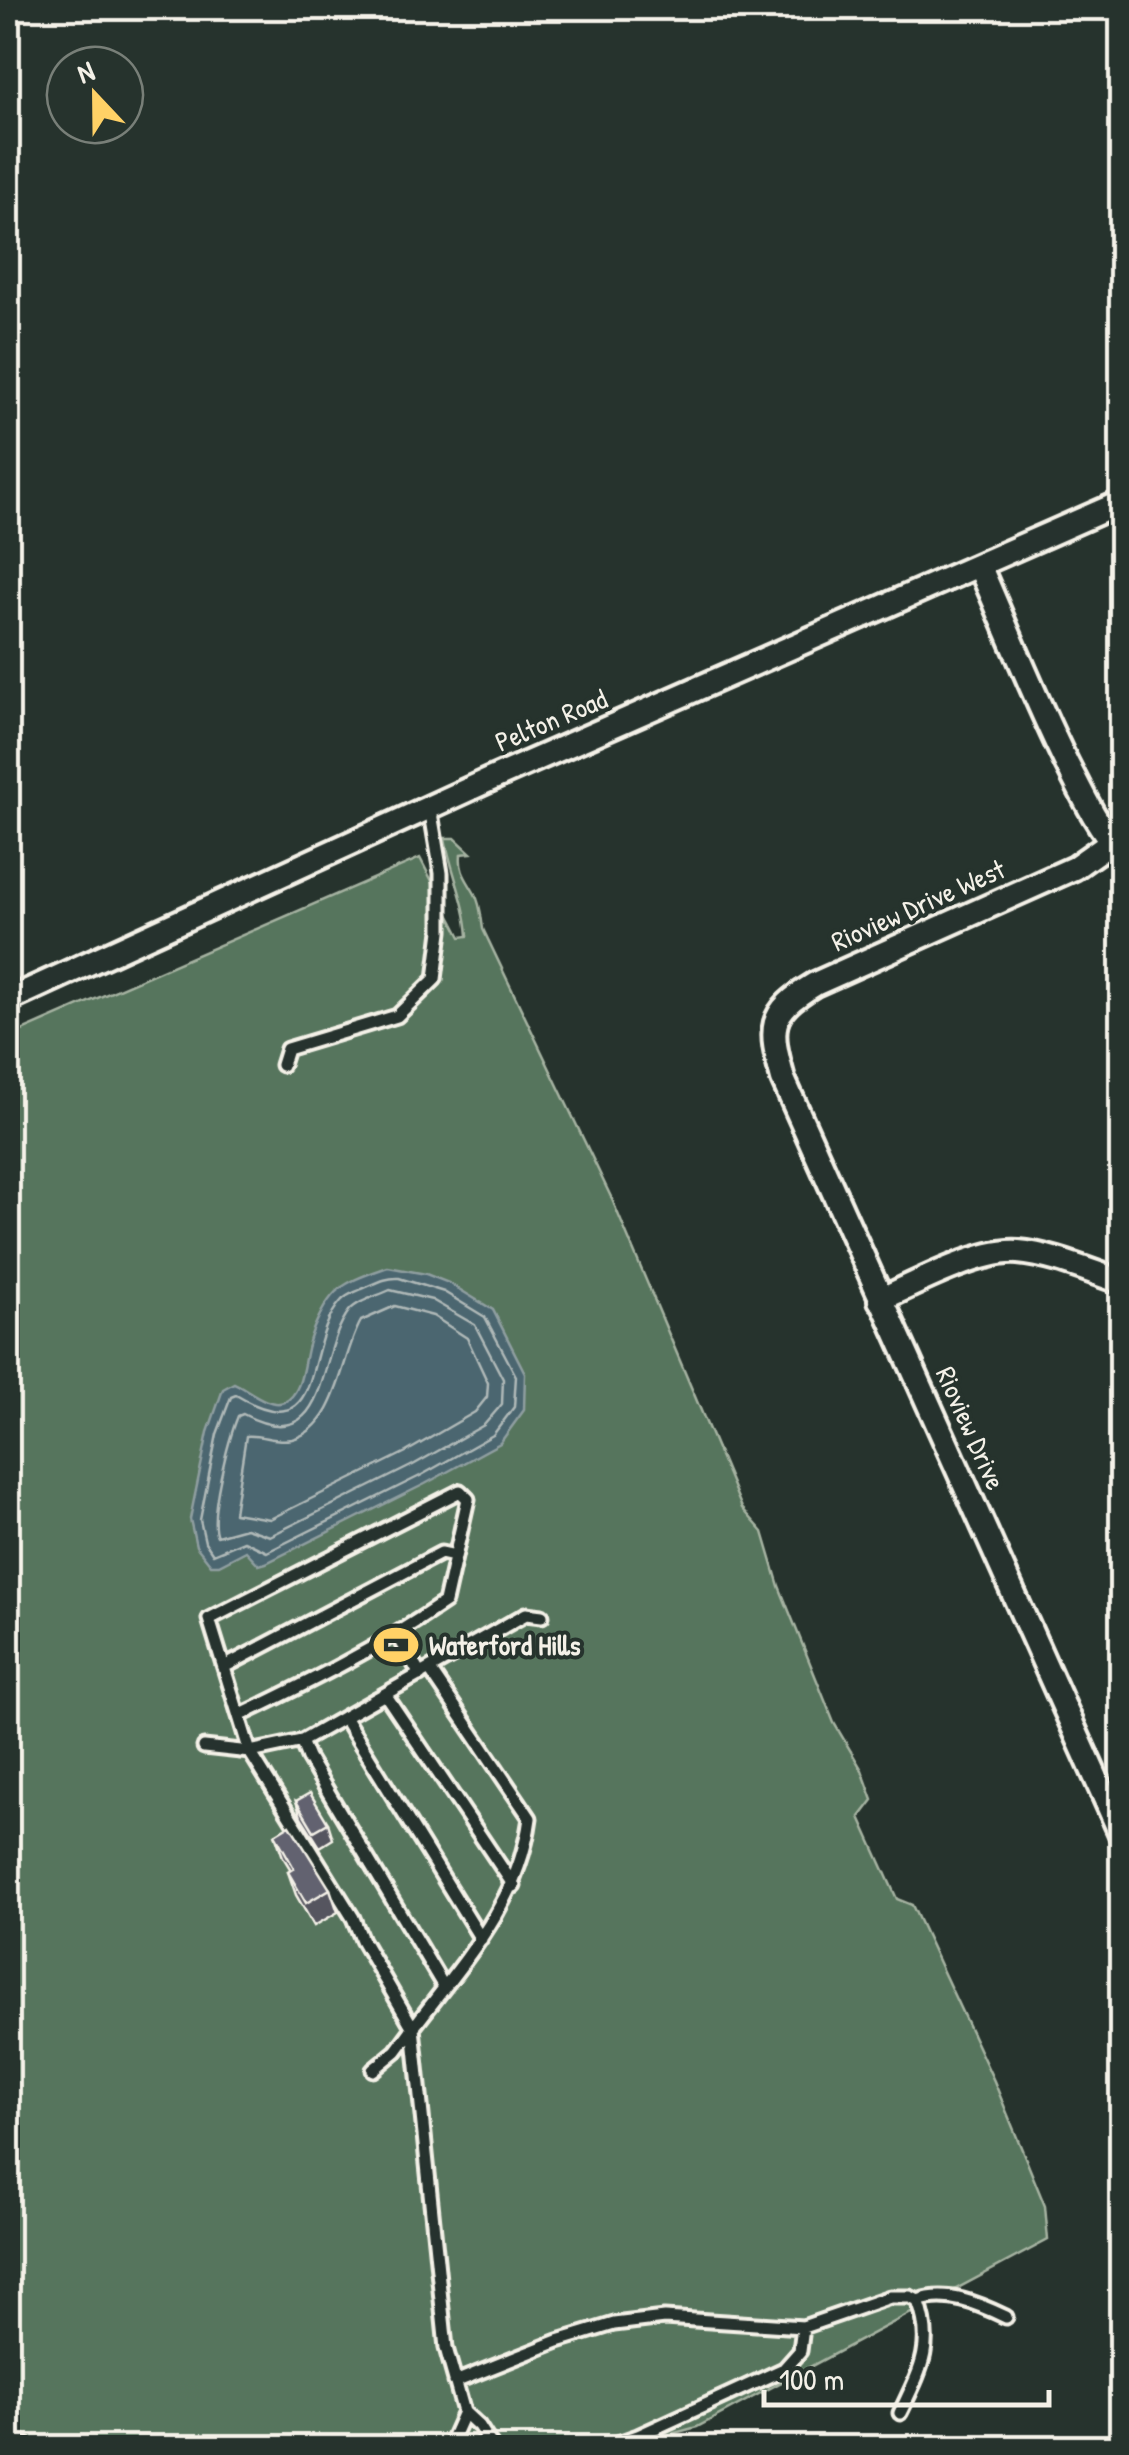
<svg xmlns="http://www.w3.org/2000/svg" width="1129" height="2455" font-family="'Patrick Hand',sans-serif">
	<rect width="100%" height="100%" fill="#26332d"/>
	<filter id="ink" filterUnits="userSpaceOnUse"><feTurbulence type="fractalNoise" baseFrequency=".01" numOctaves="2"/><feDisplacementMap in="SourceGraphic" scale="20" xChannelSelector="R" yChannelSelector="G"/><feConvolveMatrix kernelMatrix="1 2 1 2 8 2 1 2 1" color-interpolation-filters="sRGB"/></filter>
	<g filter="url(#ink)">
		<path fill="#57755d" stroke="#a6b3a2" stroke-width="2.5" d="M445 838H455L471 853 461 854C459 872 467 879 475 894 481 905 481 917 483 929L611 1197 742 1508 763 1532 779 1586 834 1723 862 1770 873 1800 860 1817 897 1899 912 1905 994 2081 1045 2206 1048 2240 697 2427 623 2447H8V1037L420 858 461 937 468 936C466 902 451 872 445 838Z"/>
		<path fill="#4b6670" stroke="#8f9ea0" stroke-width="2.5" d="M388 1267 426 1274 449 1283 493 1310 525 1373 524 1410 500 1443 425 1484 266 1563 259 1565 246 1551 219 1565H211L196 1546 190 1519 208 1432 223 1389 234 1383C248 1389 268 1408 284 1402 303 1394 303 1361 308 1345 312 1330 322 1308 332 1296 344 1281 371 1273 388 1267Z"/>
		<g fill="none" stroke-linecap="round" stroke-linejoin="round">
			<path stroke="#b0b9b8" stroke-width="2.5" d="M399 1278 444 1292 485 1317 516 1376 514 1407 493 1435 420 1476 267 1552 244 1541 213 1554 205 1542 200 1520 217 1434 231 1397 236 1395C329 1451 301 1345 341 1301 347 1294 354 1293 362 1289 375 1284 385 1277 399 1278Z
				M390 1290 432 1300 475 1325 503 1379 502 1404 484 1425 413 1465 270 1536 246 1528 217 1536C208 1517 229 1438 238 1416L243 1414C331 1460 316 1354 349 1311 357 1301 378 1296 390 1290Z
				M395 1306 433 1316 467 1338 488 1383 487 1397 475 1412 406 1452 270 1519 234 1513 246 1436C260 1434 276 1443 292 1439 339 1426 340 1358 361 1321Z"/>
			<g stroke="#f4f1e8" stroke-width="19">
				<path id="lane" d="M282 1065 287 1049 397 1016 435 979 441 931V873L430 807
					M398 1635 420 1675
					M224 1667 441 1553 455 1556
					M430 1670 530 1818C519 1903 463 1962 413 2028L446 2348 464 2412 448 2448
					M385 1694 514 1886
					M239 1716C310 1682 380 1647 445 1602L468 1499 460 1491 209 1619 250 1752 353 1918 362 1940 413 2028 396 2051 373 2070
					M344 1717 481 1939
					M301 1741 308 1758 444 1987
					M204 1747 250 1752 302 1741 526 1614 542 1616
					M918 2301C947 2290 979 2304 1006 2317
					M455 2382 558 2341 614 2324 664 2318 803 2327 890 2297H910L918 2301C935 2346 920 2371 900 2413
					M464 2412 479 2426 493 2448
					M8 2435 32 2448
					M604 2448 638 2436 784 2369 800 2351 803 2327"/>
			</g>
			<g stroke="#f4f1e8" stroke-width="30">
				<path id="street" d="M979 565C1008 631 1035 699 1067 764 1082 793 1096 825 1119 850
					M1112 841 1074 868 815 984C767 1013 769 1028 783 1079L1122 1836
					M8 1000 489 780 1122 502
					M880 1300C914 1284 981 1249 1018 1252 1053 1255 1088 1271 1122 1282"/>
			</g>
			<use href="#lane" stroke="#26332d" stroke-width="11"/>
			<use href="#street" stroke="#26332d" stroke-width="22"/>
		</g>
		<path fill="#54545f" stroke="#f4f1e8" stroke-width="2.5" d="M296 1801 328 1823 333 1839 320 1847 301 1817Z
			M275 1834 330 1889 338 1912 314 1926 296 1895 288 1872 291 1870 283 1857Z"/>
		<path fill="#62626f" stroke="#f4f1e8" stroke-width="2.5" d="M310 1793 328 1823 314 1831 296 1801Z
			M290 1825 330 1889 306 1903 288 1872 294 1868 275 1834Z"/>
	</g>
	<defs>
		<g id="stadium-bare" transform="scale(3.45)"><path d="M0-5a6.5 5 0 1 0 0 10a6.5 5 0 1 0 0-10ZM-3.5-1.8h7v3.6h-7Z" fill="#ffd166" stroke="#26332d" stroke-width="2.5" paint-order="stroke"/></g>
	</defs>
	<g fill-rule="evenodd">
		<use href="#stadium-bare" x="396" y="1645"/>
	</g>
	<g text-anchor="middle" stroke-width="8" stroke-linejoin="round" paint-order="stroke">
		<g font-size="28" fill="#f4f1e8" stroke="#26332d">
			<text transform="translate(551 720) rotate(-23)" y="10">Pelton Road</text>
			<text transform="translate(918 905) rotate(-24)" y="10">Rioview Drive West</text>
			<text transform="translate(971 1428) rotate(66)" y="10">Rioview Drive</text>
		</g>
		<g font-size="28" font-weight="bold" fill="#f4f1e8" stroke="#26332d" text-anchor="start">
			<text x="429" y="1655">Waterford Hills</text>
		</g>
	</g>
	<rect width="1129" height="2455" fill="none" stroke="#26332d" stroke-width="40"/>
	<rect x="20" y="20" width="1089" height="2415" fill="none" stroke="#f4f1e8" stroke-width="4" filter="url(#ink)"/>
	<g transform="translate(95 95) rotate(338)"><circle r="48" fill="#26332d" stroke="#787f78" stroke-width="2.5"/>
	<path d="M0-8L18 38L0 25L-18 38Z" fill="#ffd166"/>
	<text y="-15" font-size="28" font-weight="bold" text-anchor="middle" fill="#f4f1e8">N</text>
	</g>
	<path d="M764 2390v15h285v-15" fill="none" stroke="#f4f1e8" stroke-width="5"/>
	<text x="779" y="2390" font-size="30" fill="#f4f1e8" stroke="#26332d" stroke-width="8" paint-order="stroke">100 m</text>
</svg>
